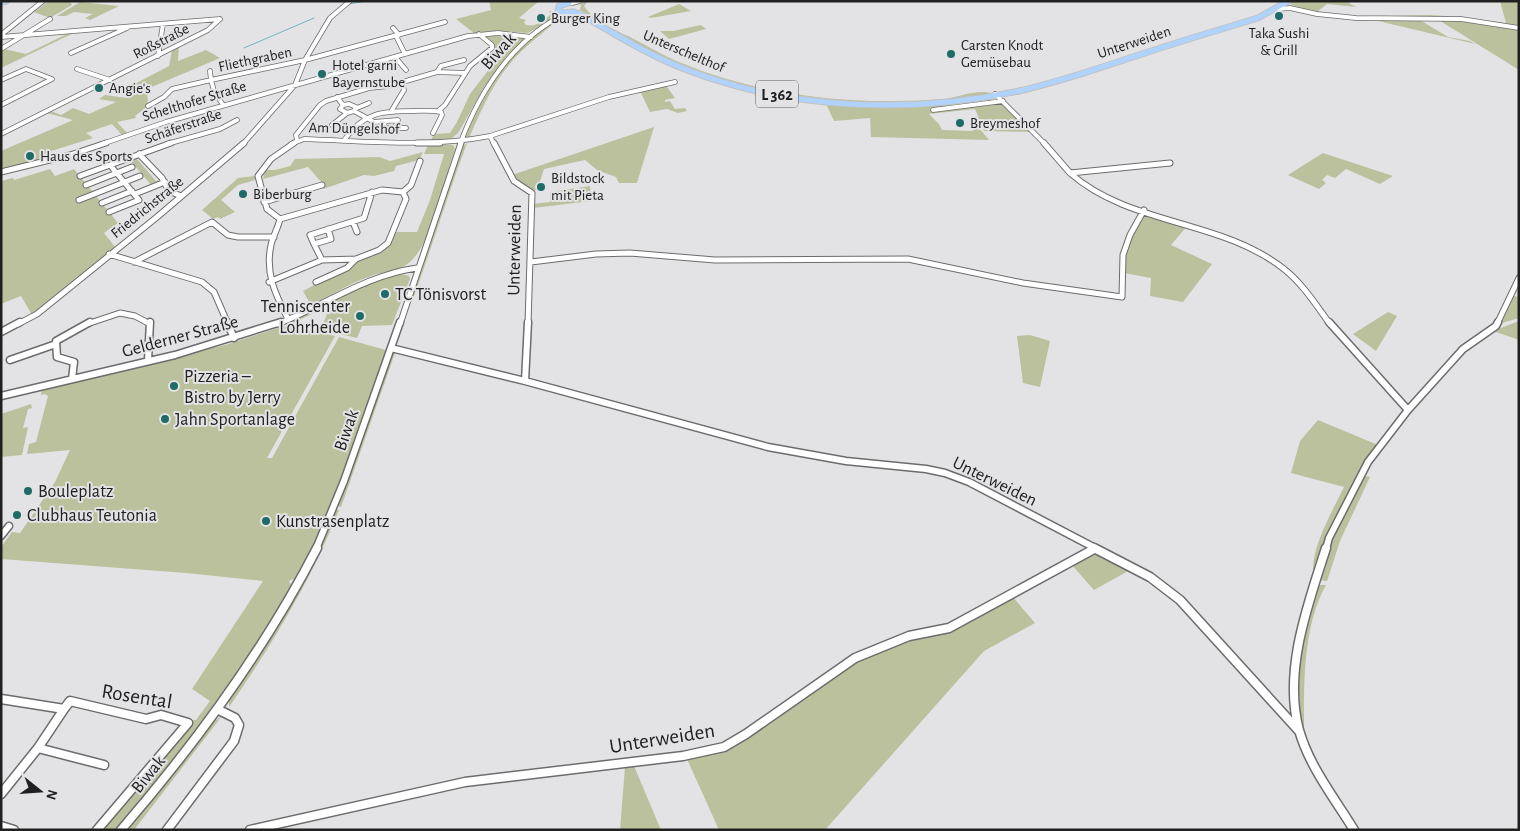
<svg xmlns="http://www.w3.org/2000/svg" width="1520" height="831" font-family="'Alegreya Sans',sans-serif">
	<rect width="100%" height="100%" fill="#e3e3e5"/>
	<path fill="#bcc19d" d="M49 1H70L72 5 50 18 34 12 2 36Z
		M489 1H539L519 18 526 20 524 22 526 25C537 27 543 21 551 14L549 11H556L558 14 544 24 528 33 499 31 474 33 456 19 491 10Z
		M586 1H588L584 6C592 19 616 31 630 37 648 46 665 57 684 64 750 91 825 102 896 101 912 101 928 100 945 99 958 97 980 88 993 94 842 117 708 96 580 10L581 4Z
		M1292 1H1348L1350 4 1357 7 1327 4 1318 11C1354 20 1392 15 1429 15 1455 16 1480 20 1506 23L1500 1H1519V27C1446 12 1364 30 1292 5L1290 3Z
		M80 2 119 6 90 20 85 18 93 14 74 12 66 16H57Z
		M679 4 691 11 651 18 648 17Z
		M1299 11 1361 19 1432 18 1434 19 1420 20 1448 37 1470 41 1475 44 1374 20 1326 17Z
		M573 13 667 62 767 94 868 105 997 98 1033 132 984 131 975 109 929 114 939 124 942 130 973 131 972 128 980 129 989 140 871 137 870 118 834 121 826 104C775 96 725 88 676 69 641 54 608 34 575 14 559 16 551 26 539 36 499 67 488 96 468 140L465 137C485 90 522 29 573 13Z
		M1437 19 1461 20 1519 28V70Z
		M701 25 706 29 669 39 660 31H673Z
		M73 31H78L1 68V50L4 49 26 54Z
		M496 34 518 36 524 39 485 86 458 133 452 138 433 142 431 140 434 134 450 133 457 122 470 94 497 59 485 57H492L497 52 493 51 495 46 485 36Z
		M179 46 178 61 206 50 220 58 147 89 148 106 135 116 136 118 117 122 127 133 122 135 112 124 86 133 93 138 48 152 46 154 47 159 1 171V151L73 120 47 113 51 111 61 115 73 108 89 114 116 102 99 99 105 95 127 98 144 90 127 88 169 66 172 50Z
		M663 85 667 87 675 98 665 100V102L670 101 675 109 685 108 687 111 678 113 667 109 650 112 640 91Z
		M654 127 637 183H619L616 177 597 170 585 160 544 169 540 181 542 186H538L540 190C525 190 521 188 512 175Z
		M467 143C448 194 432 247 413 299H410L463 146Z
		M431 144 453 145 455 149C444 180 434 240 410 262 400 271 383 271 371 276 346 284 323 301 300 312L293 313 311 305 303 291 389 245 396 232H417L430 200 444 154H424L428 145Z
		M423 152 419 160 396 166 394 171 374 176 364 175 323 189 320 185 323 184 308 167 263 179 265 170H275L290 166 295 159 379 157 390 161Z
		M1323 153 1393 176 1380 184 1346 169 1335 178 1327 175 1322 180 1326 183 1319 189 1288 175Z
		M136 157H141L137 159 156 181 160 180 161 182 152 186 129 159Z
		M50 169 55 176 74 169 118 223 104 233 115 247 32 315 21 296 1 304V181L13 178 14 180Z
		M255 176V180L238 185 221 200 235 212 220 219 218 217 213 219 202 210 238 178Z
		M590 186 591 201 533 208V204L550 202V192Z
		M1145 211 1188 225 1171 245 1212 264 1183 302 1150 296 1151 278 1124 273C1125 249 1133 231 1145 211Z
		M401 274 409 276 410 279 392 325 362 326 357 338 323 330 324 327 319 326 324 322 330 305 293 323 292 321 297 318C330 301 364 281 401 274Z
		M1511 294 1519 298V318L1499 324Z
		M1388 312 1397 316 1376 351 1353 334Z
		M1519 321V340L1493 331Z
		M284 326 335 336 267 458H272L339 337 386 350 343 475 323 527 297 579 290 580 289 583 294 584C243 672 183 753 115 830H103L106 827 104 825 119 809 121 810 146 777 149 778 161 763 159 762 172 746 174 747 186 733 184 731 193 720H196L210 701 192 689 263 581 186 573 1 559V547L12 532 20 533 55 482 70 450 27 454 29 444 36 442 48 396 45 394 41 395 42 390 225 345Z
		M1030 335 1050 341 1040 387 1023 383 1017 336Z
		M393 350 397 351 395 353 346 493 341 507 338 506Z
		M31 404 32 408 28 409 23 428 28 427 22 455 1 457V414Z
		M1318 420 1378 445 1317 569H1313C1313 544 1333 510 1344 487L1291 473 1300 441Z
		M1365 476 1370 477 1340 541 1327 581 1319 580 1334 536Z
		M336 510H339C311 580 272 645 229 707V699L305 576Z
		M1094 552 1130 570 1094 590 1071 564Z
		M1318 585H1326C1302 628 1304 687 1304 735 1287 686 1305 633 1318 585Z
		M1012 596 1035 623 984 651 825 830H719L687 759 723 749 856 660 894 643 949 630Z
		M222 716 134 830H128L215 721Z
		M634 766 661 830H620L625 767Z"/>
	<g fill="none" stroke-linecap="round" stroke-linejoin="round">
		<path stroke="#70b7c0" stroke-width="1" d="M349 4 366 1
			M244 48 314 18"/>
		<g stroke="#6c6c6e" stroke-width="5.5">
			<path id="minor-far3" d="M572 3 580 1
				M1278 9 1290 8 1317 14 1356 18 1461 19 1519 28
				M393 28 399 35
				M1 35 43 1
				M396 36 405 54
				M1 37 220 19
				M1 49 50 19
				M71 53 127 28
				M158 56 163 24
				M395 57 406 70
				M77 69 110 80
				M437 72 441 66 464 60
				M1 80 26 69 52 79 1 105
				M995 94 1045 144
				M337 97 343 105 340 109 347 113 354 111 374 122 398 120 395 128
				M223 105 214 91 211 80 305 60 445 22
				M343 105 349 104 356 107 354 111
				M148 106 164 97 172 89 211 80 210 71
				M357 108 369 103
				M392 110 404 90 402 83
				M933 110 1003 101
				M438 111 445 105 470 66 492 48V45L479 34
				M385 122 383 128H406
				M332 125 347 113
				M1 134 208 30 220 19
				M490 136 609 97 675 82
				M345 139C364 112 383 111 414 111 423 111 432 110 441 112L442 115 433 133
				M297 140 296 135 320 105 326 101 369 88 389 86 437 72 465 73
				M102 144 166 122 468 36 498 33 531 37
				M167 144 220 129 237 120
				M243 144 295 85 305 60 330 18 350 1
				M291 144 304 139C366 141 429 148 490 136L494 144
				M460 144C480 90 514 38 567 13"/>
		</g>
		<g stroke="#6c6c6e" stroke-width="7">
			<path id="minor-far2" d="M417 143H440
				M494 143 514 181 532 193 528 324
				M1044 143 1070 173 1170 163
				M139 154 162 178 169 191 181 196
				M1 172 70 155 106 143
				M1070 173C1130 226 1221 219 1284 269 1303 284 1316 305 1330 324
				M80 176 110 165
				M86 185 132 167
				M135 194 165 182
				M79 200 140 176
				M264 202 322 185
				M102 203 132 191
				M109 212 139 200 110 165 171 143
				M280 219 382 190 403 192
				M353 222 357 232
				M314 244 310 235 364 218 372 192
				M109 254 202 282 214 292 228 324
				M322 260 314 244 331 239 328 229
				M134 262 212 222 228 235 238 237H274
				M531 262 596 254 630 253 715 260 908 259 1023 283 1122 297 1123 255 1130 235 1144 210
				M269 282 322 260 356 259 379 250 388 243 406 199 403 192 411 185 420 161
				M316 282 347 268 356 259
				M288 319C275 294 265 273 271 245 273 236 278 228 280 219L267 209 258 176 271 159 294 143
				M18 324 37 314 157 217 244 143
				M87 324 120 313 135 316 150 324
				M278 324C325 305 366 275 417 268
				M400 324 461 143
				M1497 324 1519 278"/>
		</g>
		<g stroke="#6c6c6e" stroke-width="9">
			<path id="minor-far1" d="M227 322 234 338
				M1329 322 1408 410
				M1 332 20 322
				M391 348 525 381 768 447 846 461 926 469 945 473 969 482 1097 549
				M10 360 56 344
				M148 360 150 322
				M72 379 74 362 57 357 56 341 90 322
				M525 381 528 322
				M1 396 175 355 281 322
				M1 536 9 526
				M316 549 344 481 400 322
				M1326 549 1329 538 1368 462 1408 410 1463 349 1496 326 1498 322"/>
		</g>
		<g stroke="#6c6c6e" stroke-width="11">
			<path id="minor" d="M1094 548 1150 577 1180 600 1299 731
				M1326 548C1308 604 1283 671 1299 730 1309 766 1335 799 1354 830
				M1 699 64 709 38 748 1 794
				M64 709 70 701 146 719 161 715 188 723 97 830
				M38 748 104 765
				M1 826 14 830
				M121 830C197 742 264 651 317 548
				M167 830 234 741 239 725 235 718 217 709
				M250 830 465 782 683 756 724 747 746 734 855 658 909 636 949 628 1094 549"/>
		</g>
		<g stroke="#c1c1c1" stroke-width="7">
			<path id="major" d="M1 2 6 1
				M569 3 559 6 558 10 563 13 574 12
				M571 12 580 14C615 34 650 56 687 70 792 110 910 114 1019 91 1060 82 1099 68 1139 55 1178 42 1218 30 1258 18L1288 1"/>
		</g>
		<use href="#minor-far3" stroke="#fff" stroke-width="4"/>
		<use href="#minor-far2" stroke="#fff" stroke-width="5"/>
		<use href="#minor-far1" stroke="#fff" stroke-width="6"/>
		<use href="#minor" stroke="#fff" stroke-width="8"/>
		<use href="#major" stroke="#afd3fd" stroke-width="5"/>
	</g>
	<g fill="#1f6b68" stroke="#e3e3e5" stroke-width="2">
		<circle cx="1279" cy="16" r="5"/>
		<circle cx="541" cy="18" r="5"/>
		<circle cx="951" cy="54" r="5"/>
		<circle cx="322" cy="74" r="5"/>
		<circle cx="99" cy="88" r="5"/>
		<circle cx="960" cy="123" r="5"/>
		<circle cx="30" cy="156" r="5"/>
		<circle cx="541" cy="187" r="5"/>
		<circle cx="243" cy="194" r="5"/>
		<circle cx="385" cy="294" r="5"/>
		<circle cx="360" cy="316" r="5"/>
		<circle cx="174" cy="386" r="5"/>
		<circle cx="165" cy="419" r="5"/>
		<circle cx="28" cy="491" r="5"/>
		<circle cx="17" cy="515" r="5"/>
		<circle cx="266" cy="521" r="5"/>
	</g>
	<g text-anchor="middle" stroke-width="4" stroke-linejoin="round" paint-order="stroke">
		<g font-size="15" fill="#202021" stroke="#e3e3e5" text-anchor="start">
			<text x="551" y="23">Burger King</text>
			<text x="1279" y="38" text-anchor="middle">Taka Sushi<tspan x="1279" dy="17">&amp; Grill</tspan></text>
			<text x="961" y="50">Carsten Knodt<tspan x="961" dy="17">Gemüsebau</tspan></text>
			<text x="332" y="70">Hotel garni<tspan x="332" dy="17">Bayernstube</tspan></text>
			<text x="109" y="93">Angie's</text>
			<text x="970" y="128">Breymeshof</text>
			<text x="40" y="161">Haus des Sports</text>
			<text x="551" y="183">Bildstock<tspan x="551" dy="17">mit Pieta</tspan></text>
			<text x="253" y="199">Biberburg</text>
		</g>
		<g font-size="15" fill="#202021" stroke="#e3e3e5">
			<text transform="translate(161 41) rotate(-27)" y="5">Roßstraße</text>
			<text transform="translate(1134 42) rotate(-18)" y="5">Unterweiden</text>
			<text transform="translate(684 51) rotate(23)" y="5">Unterschelthof</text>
			<text transform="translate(255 59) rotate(-12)" y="5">Fliethgraben</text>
			<text transform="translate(194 101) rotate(-17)" y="5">Schelthofer Straße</text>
			<text transform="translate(183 126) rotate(-19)" y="5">Schäferstraße</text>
			<text transform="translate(354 128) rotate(1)" y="5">Am Düngelshof</text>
			<text transform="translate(147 207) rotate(-39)" y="5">Friedrichstraße</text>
		</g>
		<rect fill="#e3e3e5" stroke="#5a5a5c" stroke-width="1" x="756" y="80.5" width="42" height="27" rx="4"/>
		<g font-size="16" font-weight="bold" fill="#202021">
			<text x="777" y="100">L 362</text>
		</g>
		<g font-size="18" fill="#202021" stroke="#e3e3e5">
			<text transform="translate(498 51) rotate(-48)" y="6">Biwak</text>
			<text transform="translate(514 250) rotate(-89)" y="6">Unterweiden</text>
			<text transform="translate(180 336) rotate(-15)" y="6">Gelderner Straße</text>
			<text transform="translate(346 430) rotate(-71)" y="6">Biwak</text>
			<text transform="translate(995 481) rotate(26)" y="6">Unterweiden</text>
			<text transform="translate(148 774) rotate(-51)" y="6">Biwak</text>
		</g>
		<g font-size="18" fill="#202021" stroke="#e3e3e5" text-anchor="start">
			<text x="395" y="300">TC Tönisvorst</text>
			<text x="350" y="312" text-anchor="end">Tenniscenter<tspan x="350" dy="21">Lohrheide</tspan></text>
			<text x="184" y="382">Pizzeria –<tspan x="184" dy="21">Bistro by Jerry</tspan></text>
			<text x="175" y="425">Jahn Sportanlage</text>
			<text x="38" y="497">Bouleplatz</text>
			<text x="27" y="521">Clubhaus Teutonia</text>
			<text x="276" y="527">Kunstrasenplatz</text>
		</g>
		<g font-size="21" fill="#202021" stroke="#e3e3e5">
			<text transform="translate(137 696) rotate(9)" y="7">Rosental</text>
			<text transform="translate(662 738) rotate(-9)" y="7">Unterweiden</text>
		</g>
	</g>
	<rect width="1520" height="831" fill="none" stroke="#202021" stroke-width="5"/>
	<g transform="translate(40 791) rotate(107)" stroke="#e3e3e5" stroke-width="4" paint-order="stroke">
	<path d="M0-4L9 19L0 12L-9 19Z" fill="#202021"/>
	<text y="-8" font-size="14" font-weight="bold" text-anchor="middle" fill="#202021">N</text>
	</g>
</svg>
